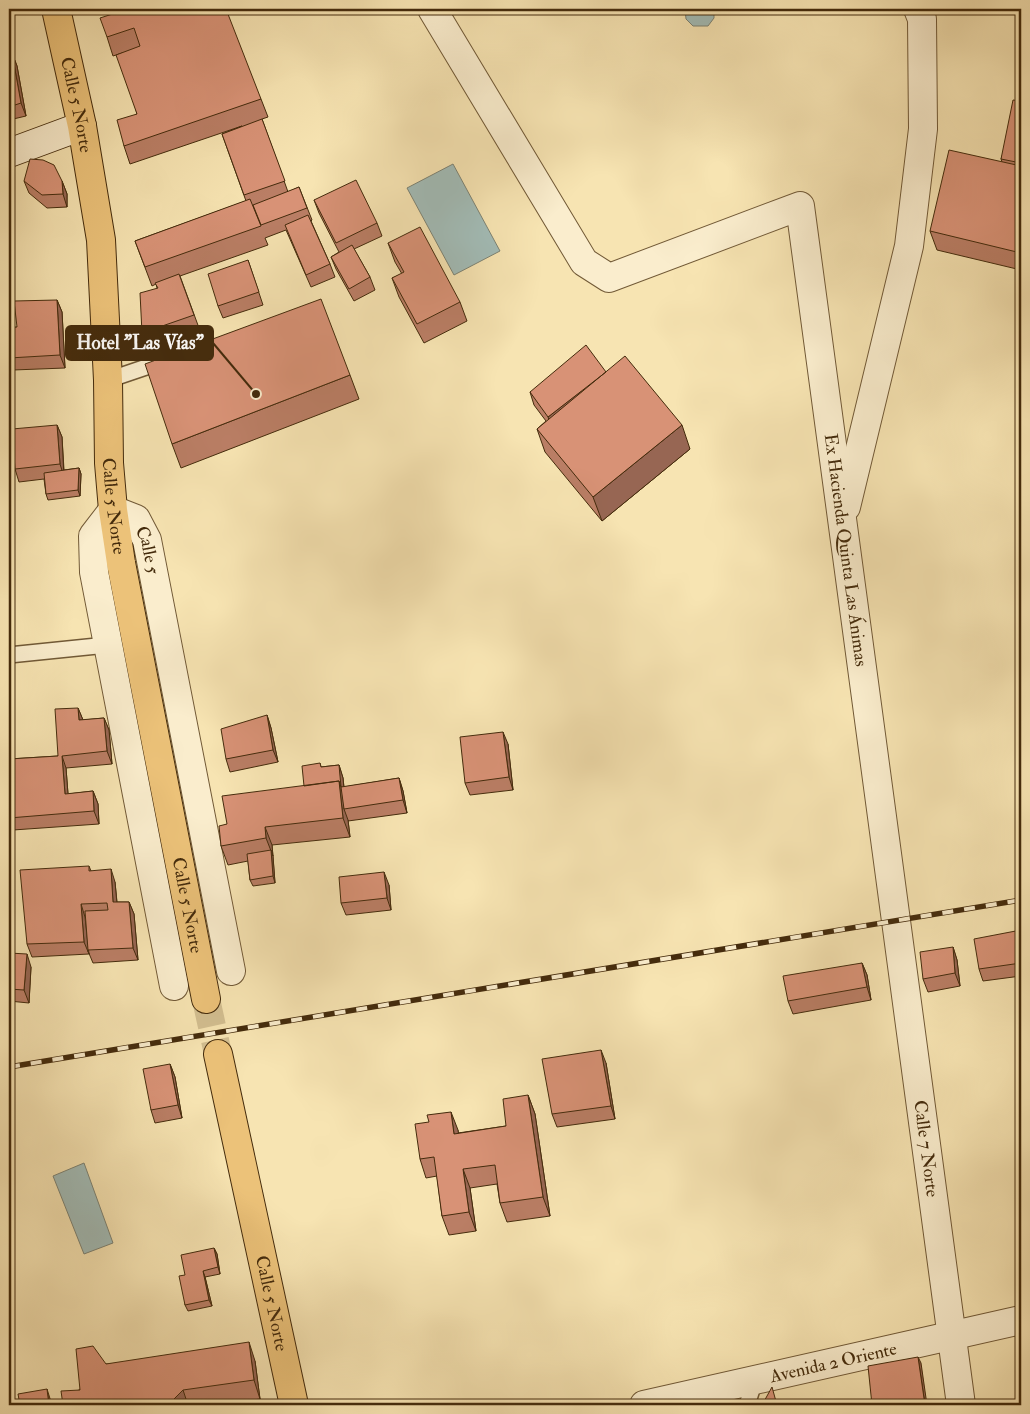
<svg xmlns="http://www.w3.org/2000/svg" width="1030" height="1414" font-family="'IM FELL Double Pica',serif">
	<rect width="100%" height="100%" fill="#f7e4b2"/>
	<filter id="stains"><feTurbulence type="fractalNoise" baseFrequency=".004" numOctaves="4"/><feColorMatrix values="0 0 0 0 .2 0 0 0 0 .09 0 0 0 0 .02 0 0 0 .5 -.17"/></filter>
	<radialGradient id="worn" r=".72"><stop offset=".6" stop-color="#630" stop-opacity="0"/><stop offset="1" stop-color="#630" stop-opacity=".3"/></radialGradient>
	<path fill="#a2bcb7" stroke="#7c8273" d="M685 9H714V18L708 26H693L686 19Z
		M453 164 500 251 454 275 407 188Z
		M84 1163 113 1243 84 1254 53 1176Z"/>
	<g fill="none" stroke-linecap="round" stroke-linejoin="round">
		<path stroke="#d3bf91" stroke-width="28" stroke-dasharray="28 14" stroke-linecap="butt" d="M206 999 218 1054"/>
		<g stroke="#715936" stroke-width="18">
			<path id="lane" d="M108 380 164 361
				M9 655 107 645
				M747 1405 755 1380"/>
		</g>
		<g stroke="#715936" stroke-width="30">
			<g id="street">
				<path id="s1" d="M432 9 584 262 609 278 800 206 961 1405"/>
				<path d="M846 507 909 246 923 129 922 19 918 9"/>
				<path id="s2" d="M174 986 94 572 93 536 113 510 136 519 147 540 231 971"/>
				<path id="s3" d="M644 1405 1021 1320"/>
			</g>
		</g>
		<g stroke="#442b0c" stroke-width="30">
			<path id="secondary" d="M9 153 82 126"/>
		</g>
		<g stroke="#442b0c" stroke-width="30">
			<g id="primary">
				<path id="s4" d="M56 9 82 126 101 240 108 380 109 463 113 510 121 563 206 999"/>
				<path id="s5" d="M218 1054 294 1405"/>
			</g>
		</g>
		<use href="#lane" stroke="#faedcd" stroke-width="15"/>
		<use href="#street" stroke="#faedcd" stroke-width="28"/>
		<use href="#secondary" stroke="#faedcd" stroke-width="28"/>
		<use href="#primary" stroke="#ecc279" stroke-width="28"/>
		<g stroke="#442b0c" stroke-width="5.5">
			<path id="rail" d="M9 1067 1021 900"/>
		</g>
		<use href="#rail" stroke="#faedcd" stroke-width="4" stroke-dasharray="11" stroke-linecap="butt"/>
	</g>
	<path fill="#ba7e65" stroke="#442b0c" d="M128 9 261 99 268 117 262 119 288 192 299 187 312 220 311 221 330 264 335 277 311 287 286 230 265 238 268 245 180 276 199 328 146 345 142 333 157 288 156 284 152 286 135 241 246 201 222 134 242 126 130 164 124 146 137 114 122 53 113 56 107 37Z
		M9 27 12 47 9 48Z
		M12 53 17 66 26 116 9 120V54Z
		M1021 101V270L937 250 930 231 1002 162 1001 159Z
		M24 181H62L67 194V207L47 208 29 193Z
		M314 200 377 223 382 236 354 249 370 277 375 290 354 301 336 269 331 257 339 252 319 213Z
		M388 243 460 302 467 321 424 343 399 297 392 278 402 274 395 262Z
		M248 260 263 305 223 318 218 306Z
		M57 300 62 312 65 368 13 370 9 359V328L17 327Z
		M606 372 690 449 602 521 545 452 537 429 546 421 534 405 530 392Z
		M350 375 359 399 181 468 172 444Z
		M57 425 62 437 64 470 79 468 81 474 80 496 48 500 46 494 44 479 19 482 15 469Z
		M78 708 83 720 104 718 109 730 112 764 66 768 68 794 93 791 98 804 99 824 13 830 9 818V759L58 756Z
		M267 715 271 728 278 762 230 772 226 759Z
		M508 744 513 790 470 795 465 783Z
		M320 763 321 767 339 765 343 778 344 787 399 778 403 791 407 813 348 821V820L350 837 272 845 275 883 253 886 250 880 248 861 228 865 221 846 227 824 304 786Z
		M89 866 91 871 115 882 117 902H129L134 914 138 960 93 963 88 951 89 954 32 957 27 944Z
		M389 885 391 910 346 915 341 903Z
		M1021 930V976L983 981 979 969Z
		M953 947 957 960 960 986 928 992 923 979Z
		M9 953 31 967 29 1003 9 1001Z
		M862 963 867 975 871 1000 793 1014 788 1001Z
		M606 1063 615 1119 557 1127 552 1114Z
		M170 1064 175 1077 182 1118 155 1123 151 1110Z
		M528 1095 535 1114 550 1216 507 1222 500 1203 497 1184 470 1188 476 1231 449 1235 442 1216 437 1176 426 1178 420 1159 458 1130V1133L506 1126Z
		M214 1248 217 1254 220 1274 205 1277 212 1306 188 1311 185 1305V1275Z
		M255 1361 260 1399 215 1405H63L106 1364Z"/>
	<path fill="#976653" stroke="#442b0c" d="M9 27 12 47 9 38Z
		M12 53 17 66 26 116 21 103Z
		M62 181 67 194V207L63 194Z
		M57 300 62 312 65 368 60 355Z
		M581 391 585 404 553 430 548 417Z
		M57 425 62 437 64 477 60 464Z
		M682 425 690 449 602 521 593 497Z
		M79 468 81 474 80 496 78 490Z
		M78 708 83 720H79Z
		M267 715 271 728 278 762 273 750Z
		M104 718 109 730 112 764 107 751Z
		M503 732 508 744 513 790 509 777Z
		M62 756 66 768 69 807 65 794Z
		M339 765 343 778 345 800 344 809 348 820 350 837 343 818 339 781Z
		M399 778 403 791 407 813 403 800Z
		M93 791 98 804 99 824 94 811Z
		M265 827 272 845 273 856 266 838Z
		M271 850 273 856 275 883 273 876Z
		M111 869 115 882 118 915 113 902Z
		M384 872 389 885 391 910 387 898Z
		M129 902 134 914 138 960 133 948Z
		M81 904 85 917 89 954 84 942Z
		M953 947 957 960 960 986 955 973Z
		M27 954 31 967 29 1003 24 990Z
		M862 963 867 975 871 1000 867 987Z
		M601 1050 606 1063 615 1119 611 1106Z
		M170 1064 175 1077 182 1118 178 1105Z
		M528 1095 535 1114 550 1216 543 1197Z
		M451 1112 458 1130 461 1152 454 1134Z
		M463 1169 470 1188 476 1231 469 1212Z
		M214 1248 217 1254 220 1274 218 1267Z
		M203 1271 205 1277 212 1306 209 1300Z
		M249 1342 255 1361 260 1399 254 1380Z
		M918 1357 921 1363 927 1405H925Z
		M47 1389 52 1405H49Z
		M183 1390 188 1405H168Z
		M9 1395 10 1398 11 1405H9Z"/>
	<path fill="#d89276" stroke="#442b0c" d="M128 9H226L261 99 124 146 117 120 137 114 116 55 140 46 134 28 107 37 100 18Z
		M12 53 21 103 9 107V54Z
		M1013 100 1021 101V163L1001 159Z
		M262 119 285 181 244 195 222 134Z
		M949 150 1021 166V253L930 231Z
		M30 159 43 160 54 165 62 181 63 194 42 195 24 181Z
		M356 180 377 223 336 243 314 200Z
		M299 187 307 208 261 225 253 205Z
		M250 199 261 226 145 267 135 241Z
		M308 215 330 264 306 275 285 225Z
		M420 227 460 302 417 324 392 278 404 272 388 243Z
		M352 245 370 277 349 289 331 257Z
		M248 260 259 292 218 306 208 274Z
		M179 274 194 315 142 333 140 293 158 288 155 283Z
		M321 299 350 375 172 444 145 364Z
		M57 300 60 355 9 358V328L17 327 14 301Z
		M586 345 606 372 548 417 530 392Z
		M625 356 682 425 593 497 537 429Z
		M57 425 60 464 15 469 12 429Z
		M79 468 78 490 46 494 44 473Z
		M78 708 79 720 104 718 107 751 62 756 65 794 93 791 94 811 9 818V759L58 756 55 709Z
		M267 715 273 750 226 759 221 729Z
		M503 732 509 777 465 783 460 737Z
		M320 763 321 767 339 765 341 787 339 781 304 786 302 766Z
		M399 778 403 800 344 809 341 787Z
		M339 781 343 818 265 827 266 838 221 846 219 826 227 824 222 796Z
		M271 850 273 876 250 880 247 854Z
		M89 866V871L111 869 113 902H129L133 948 88 950 85 911 108 910 107 903 81 904 84 942 27 944 20 870Z
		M384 872 387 898 341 903 339 877Z
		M1021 930V963L979 969 974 939Z
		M953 947 955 973 923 979 920 952Z
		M9 953 27 954 24 990 9 989Z
		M862 963 867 987 788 1001 783 976Z
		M601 1050 611 1106 552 1114 542 1059Z
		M170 1064 178 1105 151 1110 143 1069Z
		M528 1095 543 1197 500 1203 495 1165 463 1169 469 1212 442 1216 434 1157 420 1159 415 1124 429 1122 427 1115 451 1112 454 1134 506 1126 503 1099Z
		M214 1248 218 1267 203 1271 209 1300 185 1305 179 1276 185 1275 181 1255Z
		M249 1342 254 1380 183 1390 168 1405H63L61 1391 80 1390 76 1349 93 1346 106 1364Z
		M918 1357 925 1405H872L868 1366Z
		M772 1387 777 1405H762Z
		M47 1389 49 1405H20L18 1394Z
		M715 1401 716 1405H701Z
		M804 1401 805 1405H786Z"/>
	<g text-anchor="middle" stroke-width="4" stroke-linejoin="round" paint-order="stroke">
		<g font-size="18" fill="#442b0c" stroke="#faedcd">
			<text dy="6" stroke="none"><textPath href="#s4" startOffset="98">Calle 5 Norte</textPath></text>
			<text dy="6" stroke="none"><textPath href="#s4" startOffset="502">Calle 5 Norte</textPath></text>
			<text dy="6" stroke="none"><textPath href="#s1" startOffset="876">Ex Hacienda Quinta Las Ánimas</textPath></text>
			<text dy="6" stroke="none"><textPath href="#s2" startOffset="549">Calle 5</textPath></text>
			<text dy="6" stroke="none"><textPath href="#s4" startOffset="908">Calle 5 Norte</textPath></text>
			<text dy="6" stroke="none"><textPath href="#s1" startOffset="1480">Calle 7 Norte</textPath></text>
			<text dy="6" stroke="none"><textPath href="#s5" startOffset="255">Calle 5 Norte</textPath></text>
			<text dy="6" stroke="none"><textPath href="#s3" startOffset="194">Avenida 2 Oriente</textPath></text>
		</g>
	</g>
	<path fill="none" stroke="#442b0c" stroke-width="2" d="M256 394L213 343"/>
	<circle fill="#442b0c" stroke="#faedcd" stroke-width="2" cx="256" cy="394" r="5"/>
	<rect fill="#442b0c" stroke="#442b0c" stroke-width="2" x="66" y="326" width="147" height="34" rx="5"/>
	<g font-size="19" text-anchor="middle" font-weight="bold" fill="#fff">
		<text x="140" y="349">Hotel "Las Vías"</text>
	</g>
	<rect width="1030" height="1414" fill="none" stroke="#f7e4b2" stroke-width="30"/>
	<rect x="10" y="10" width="1010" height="1394" fill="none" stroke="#442b0c" stroke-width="2.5"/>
	<rect x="15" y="15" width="1000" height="1384" fill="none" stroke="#442b0c"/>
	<rect width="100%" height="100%" filter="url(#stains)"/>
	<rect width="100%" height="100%" fill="url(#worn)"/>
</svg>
